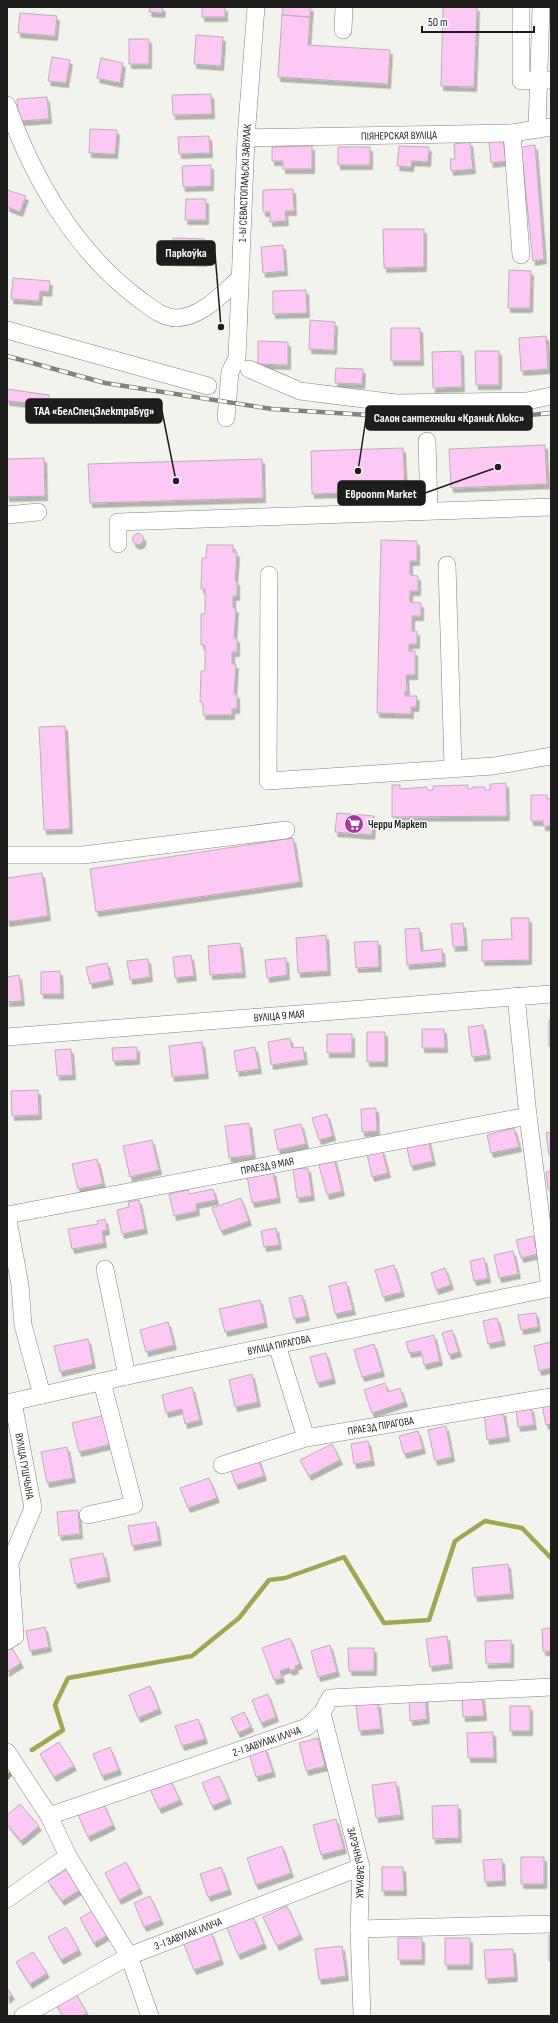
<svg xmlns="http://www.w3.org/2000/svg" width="558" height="2023" font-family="'Sofia Sans Condensed',sans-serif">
	<defs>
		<filter id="shadow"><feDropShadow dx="2.5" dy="4.5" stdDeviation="0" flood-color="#0004"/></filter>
	</defs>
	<rect width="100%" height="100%" fill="#f2f3ec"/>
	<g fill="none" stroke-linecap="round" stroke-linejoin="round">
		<path stroke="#a1a655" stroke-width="4.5" d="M32 1750 63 1730 55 1705 68 1678 192 1656 239 1618 269 1580 285 1578 344 1557 384 1623 429 1620 455 1541 485 1521 522 1528 551 1558
			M7 1778 12 1772"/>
	</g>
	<path fill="#fec8f4" stroke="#b8b2b7" filter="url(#shadow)" d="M150 7H163L162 13 149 12Z
		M202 7H225V17H202Z
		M283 7H311L310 17 282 15Z
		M443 7H477L474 87 441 86Z
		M20 13 57 16 55 36 18 33Z
		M282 15 310 17 308 45 390 50 388 84 278 77Z
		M196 35 223 37 221 66 194 64Z
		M129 39H149V64H129Z
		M52 57 70 60 66 83 48 81Z
		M101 58 123 63 120 83 97 78Z
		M211 94 212 114 173 115 172 95Z
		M47 97 49 119 19 121 17 99Z
		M90 129 117 130 115 154 89 153Z
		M209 136 210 153 179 154 178 137Z
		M503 140 506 161 491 163 489 141Z
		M470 142 473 169 451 171 450 159H455L454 144Z
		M535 145 544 259 533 261 521 147Z
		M312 146V169H283V161H272V147Z
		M399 146 429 147 428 162 412 161 411 167 397 166Z
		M338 147H370V165H338Z
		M211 165V186L183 187 182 166Z
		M293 189 294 211H285L286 221 270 222V212H263V190Z
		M7 190 26 196 20 212 7 207Z
		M186 199H206V220H185Z
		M383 229H424V267L384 268Z
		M173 238 205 239 204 262 172 261Z
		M283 245 285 271 263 273 261 247Z
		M509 270 531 271 530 308H508Z
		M13 278 50 281 49 292 40 291 39 301 11 299Z
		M306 290 307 313 273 314V291Z
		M310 320 335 322 334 350 309 349Z
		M391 328H420L421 361H391Z
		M546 336 548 369 521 371 519 338Z
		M258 341 288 342V365L258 364Z
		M461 351 462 387 433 388 432 352Z
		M475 351H499V385H476Z
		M336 368 363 369 362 384 335 383Z
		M7 389 49 395 48 405 7 401Z
		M545 445 547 484 451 488 449 449Z
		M403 448 405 491 312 494 311 451Z
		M44 458 45 496 7 497V459Z
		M262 459 263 498 90 503 88 464Z
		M132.5 539a5.5 5.5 0 1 1 11 0a5.5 5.5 0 1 1-11 0Z
		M381 540 417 541V561H410V575L418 576V591H410V602L421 603V616H412V631H417V644H409V651H415V675H406L407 691H405V696H417L416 707H411V714L377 713Z
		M207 545H233V552H237L235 581H237V596H233V608H236L234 638H237V652H232V664H236L234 694H237V709H232V715H203V703L200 702 201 671H205V645H201V614H205V589H201L202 558H206Z
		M65 726 70 829 44 830 39 727Z
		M506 783 507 816 392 817V785H400V789L427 787V790H433V786L468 785V789H472V787H485V790H490V784Z
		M531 795H547V799H551V826H543V821H531Z
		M337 813 374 816 372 835 335 832Z
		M293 838 300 882 96 912 90 869Z
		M42 873 48 916 7 922V878Z
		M511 918H529V960L482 961V940L512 939Z
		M463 923 465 946 453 947 451 924Z
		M419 928 421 951 442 949 443 962 407 965 405 929Z
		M326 935 328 971 298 973 296 938Z
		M378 941 379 967 356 968 354 942Z
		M240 943 243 973 210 975 208 946Z
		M191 955 194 976 175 978 173 957Z
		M286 958 287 975 267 978 265 960Z
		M148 959 150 977 130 980 127 961Z
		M107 963 111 980 90 984 86 967Z
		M60 971 61 994H41V972Z
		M19 975 22 1001 7 1002V977Z
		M549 1020H551V1046H549Z
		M483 1025 488 1055 472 1057 468 1027Z
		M422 1029H444L445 1048H422Z
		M367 1032H385V1062H367Z
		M327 1034H352V1053H327Z
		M290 1038 292 1048 303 1047 305 1060 271 1065 268 1042Z
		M202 1042 206 1074 172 1077 169 1046Z
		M137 1047V1060L113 1061 112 1048Z
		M255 1047 259 1069 237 1072 234 1051Z
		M71 1049 73 1075 57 1076 55 1050Z
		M38 1090 39 1115 12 1116 11 1091Z
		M376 1108 377 1131 362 1132 361 1109Z
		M327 1114 333 1136 319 1140 312 1118Z
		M249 1123 253 1155 229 1158 225 1126Z
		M301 1124 306 1144 278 1150 274 1130Z
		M514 1128 519 1147 491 1153 487 1135Z
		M551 1132V1154L549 1155 546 1133Z
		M428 1139 433 1161 411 1166 406 1144Z
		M152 1140 159 1170 130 1177 123 1146Z
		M382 1150 388 1173 372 1177 367 1154Z
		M334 1158 342 1191 327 1195 318 1162Z
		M97 1159 103 1184 78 1189 72 1164Z
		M308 1168 312 1196 297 1198 293 1169Z
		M273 1171 278 1198 252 1203 247 1176Z
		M551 1171V1189H548L546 1172Z
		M213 1189 216 1200 196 1204 197 1211 174 1216 169 1194 188 1190 189 1194Z
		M241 1198 249 1221 221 1231 212 1208Z
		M139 1200 145 1229 122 1234 117 1210 129 1207 128 1202Z
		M105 1219 107 1230 102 1231 104 1243 72 1249 68 1229 98 1224 97 1221Z
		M276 1228 279 1245 264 1247 261 1231Z
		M533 1236 538 1254 521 1258 516 1240Z
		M513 1251 518 1274 499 1278 494 1255Z
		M484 1258 488 1278 474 1281 470 1261Z
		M394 1265 402 1292 383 1297 375 1270Z
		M445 1268 451 1285 436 1290 431 1273Z
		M346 1282 353 1310 335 1314 329 1286Z
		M302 1295 307 1316 294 1319 289 1298Z
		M260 1300 265 1323 225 1332 219 1309Z
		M536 1313 538 1327 521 1330 518 1315Z
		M497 1318 503 1341 488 1344 483 1321Z
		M168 1322 174 1345 146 1352 140 1330Z
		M452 1330 459 1352 449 1355 442 1333Z
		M434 1335 440 1361 424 1365 421 1351 409 1353 406 1342Z
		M88 1339 93 1364 60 1372 54 1346Z
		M551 1342V1368L539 1371 534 1346Z
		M374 1344 382 1372 362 1377 354 1350Z
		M326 1353 333 1379 317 1383 310 1357Z
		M252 1374 258 1402 235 1407 229 1380Z
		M385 1383 388 1392 400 1388 405 1402 372 1413 364 1390Z
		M192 1387 200 1420 185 1424 182 1409 166 1413 162 1395Z
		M551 1403V1424L546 1425 542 1405Z
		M531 1407 534 1425 518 1427 516 1409Z
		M503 1411 507 1437 487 1440 484 1413Z
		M105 1415 112 1444 79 1452 72 1423Z
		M446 1426 452 1457 435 1461 428 1430Z
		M418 1431 423 1449 404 1454 399 1436Z
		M368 1441 372 1461 354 1464 351 1444Z
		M332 1444 340 1460 309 1476 300 1460Z
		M67 1447 73 1478 47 1483 41 1452Z
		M258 1458 264 1476 236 1485 230 1468Z
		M209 1478 217 1498 188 1508 180 1488Z
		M78 1510 80 1534 59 1536 57 1512Z
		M156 1522 159 1541 132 1546 128 1526Z
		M103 1553 108 1577 75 1584 70 1559Z
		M508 1564 511 1594 475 1597 472 1568Z
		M45 1627 49 1647 30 1651 26 1631Z
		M551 1628V1651H543L542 1629Z
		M447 1636 450 1664 430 1667 426 1639Z
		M290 1638 300 1664 295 1666 296 1669 290 1671 289 1668 280 1671 282 1678 274 1680 262 1648Z
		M511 1640V1663L486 1664 485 1641Z
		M330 1645 337 1672 318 1677 311 1651Z
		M12 1648 21 1663 7 1672V1650Z
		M348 1648H374V1671H349Z
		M150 1686 159 1709 138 1718 129 1695Z
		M268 1694 276 1717 261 1723 252 1700Z
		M425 1696 427 1719 410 1721 409 1698Z
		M482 1696 484 1716 463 1717 462 1697Z
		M378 1703 381 1729 359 1731 356 1705Z
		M510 1706H530V1731H510Z
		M244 1712 251 1727 238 1733 231 1718Z
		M198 1719 205 1739 182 1746 175 1726Z
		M493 1732 494 1758H468L467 1733Z
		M318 1738 325 1766 306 1771 299 1743Z
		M59 1742 74 1766 54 1777 40 1754Z
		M110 1747 119 1770 102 1776 93 1754Z
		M265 1748 273 1772 256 1777 249 1753Z
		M219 1776 229 1799 212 1806 202 1783Z
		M169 1778 180 1800 159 1809 149 1787Z
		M396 1782 401 1815 376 1818 372 1785Z
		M103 1803 113 1825 88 1837 78 1815Z
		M20 1804 39 1826 21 1841 7 1824V1815Z
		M458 1805 459 1838 433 1839 432 1806Z
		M336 1819 344 1849 321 1855 313 1825Z
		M282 1846 291 1873 256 1885 247 1858Z
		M521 1857H544V1884H521Z
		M502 1859 503 1881 485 1882 483 1860Z
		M126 1862 140 1889 119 1900 105 1873Z
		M221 1867 229 1890 208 1897 200 1874Z
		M382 1867H403L404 1891H382Z
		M69 1868 83 1888 62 1901 48 1881Z
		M150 1896 161 1920 144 1927 134 1903Z
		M287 1906 300 1935 277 1946 263 1917Z
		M96 1909 111 1933 94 1943 80 1918Z
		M253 1917 264 1944 238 1955 227 1928Z
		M66 1927 79 1950 61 1960 48 1937Z
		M211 1932 221 1960 194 1970 183 1942Z
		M549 1935H551V1961H549Z
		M398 1938H422V1960H398Z
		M445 1938H470V1965H445Z
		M342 1946 346 1976 319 1980 315 1949Z
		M513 1949 515 1977 486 1979 484 1950Z
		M33 1952 47 1973 30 1984 16 1962Z
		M7 1988 12 1995 7 1999Z
		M73 1989 87 2013 82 2016H63L54 2001Z"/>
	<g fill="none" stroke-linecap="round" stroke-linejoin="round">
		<g stroke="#82827d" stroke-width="18">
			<g id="minor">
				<path d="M521 7V81L551 80"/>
				<path d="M343 30 344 7"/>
				<path d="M7 105C33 179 76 252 139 299 150 307 162 318 177 318 202 317 223 293 240 278"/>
				<path d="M537 129 541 7"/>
				<path d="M512 133 521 255"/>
				<path id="s1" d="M246 138 512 133 551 127"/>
				<path d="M7 330 208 386"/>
				<path d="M249 369 300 391 396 403 527 401 551 396"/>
				<path id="s2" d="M226 418 230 372 237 358 246 138 256 7"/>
				<path d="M427 441 429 511"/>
				<path d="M7 515 38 512"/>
				<path d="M118 544V522L551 507"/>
				<path d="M447 565 453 768"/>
				<path d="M269 575 268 781 494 766 551 756"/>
				<path d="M7 855H83L286 830"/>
				<path d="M516 996 528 1116 550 1288"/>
				<path id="s3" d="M7 1037 551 994"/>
				<path id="s4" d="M7 1215 528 1116"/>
				<path d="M7 1215 20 1285 23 1325 42 1395"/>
				<path d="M105 1269 127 1376"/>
				<path id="s5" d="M277 1345 306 1438 551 1397"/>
				<path id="s6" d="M7 1403 127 1376 551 1288"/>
				<path d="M222 1465 306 1438"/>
				<path d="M88 1515 134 1505 102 1382"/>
				<path d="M7 1641 15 1636 10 1563 33 1508 13 1402"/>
				<path id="s7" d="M322 1713 361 1867 359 1929 362 2016"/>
				<path d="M7 1752 49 1816 68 1856 129 1956 150 2016"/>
				<path id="s8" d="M49 1816 307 1727 322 1713 330 1698 551 1687"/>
				<path d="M7 1899 68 1856"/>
				<path d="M359 1929 551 1924"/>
				<path id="s9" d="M23 2016 129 1956 361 1867"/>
			</g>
		</g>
		<use href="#minor" stroke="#fff" stroke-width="17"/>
		<g stroke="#82837e" stroke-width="4.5">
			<path id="rail" d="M7 356 105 383 272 409 400 417H510L551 413"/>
		</g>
		<use href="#rail" stroke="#fff" stroke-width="3" stroke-dasharray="9" stroke-linecap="butt"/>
	</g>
	<defs>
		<g id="supermarket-disc" transform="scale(1)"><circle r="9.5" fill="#a53a9a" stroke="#fff"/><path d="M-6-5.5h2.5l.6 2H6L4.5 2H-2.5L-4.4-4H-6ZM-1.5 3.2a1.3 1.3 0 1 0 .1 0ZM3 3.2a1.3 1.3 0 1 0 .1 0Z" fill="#fff"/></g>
	</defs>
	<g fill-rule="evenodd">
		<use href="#supermarket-disc" x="354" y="824"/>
	</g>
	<g text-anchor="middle" stroke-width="3" stroke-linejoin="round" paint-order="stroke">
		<g font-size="11" fill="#1d1d1b" stroke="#fff">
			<text dy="4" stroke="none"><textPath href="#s1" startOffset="153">ПІЯНЕРСКАЯ ВУЛІЦА</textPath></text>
			<text dy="4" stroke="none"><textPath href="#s2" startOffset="237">1-Ы СЕВАСТОПАЛЬСКІ ЗАВУЛАК</textPath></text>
			<text dy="4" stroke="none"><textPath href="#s3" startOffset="273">ВУЛІЦА 9 МАЯ</textPath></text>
			<text dy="4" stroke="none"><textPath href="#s4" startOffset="265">ПРАЕЗД 9 МАЯ</textPath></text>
			<text dy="4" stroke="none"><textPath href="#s6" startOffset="278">ВУЛІЦА ПІРАГОВА</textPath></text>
			<text dy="4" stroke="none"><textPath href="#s5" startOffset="173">ПРАЕЗД ПІРАГОВА</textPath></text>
			<text transform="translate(25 1466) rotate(80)" y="4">ВУЛІЦА ГУШЧЫНА</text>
			<text dy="4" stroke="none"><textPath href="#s8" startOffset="230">2-І ЗАВУЛАК ІЛЛІЧА</textPath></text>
			<text dy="4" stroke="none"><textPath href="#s7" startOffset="154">ЗАРЭЧНЫ ЗАВУЛАК</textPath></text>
			<text dy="4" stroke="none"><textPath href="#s9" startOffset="185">3-І ЗАВУЛАК ІЛЛІЧА</textPath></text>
		</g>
		<g font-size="11" font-weight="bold" fill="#1d1d1b" stroke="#fff" text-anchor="start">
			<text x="368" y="828">Черри Маркет</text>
		</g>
	</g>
	<path fill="none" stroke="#1d1d1b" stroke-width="1.5" d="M221 327L215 253M176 481L162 411M358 471L366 418M498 467L425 493"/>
	<g fill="#1d1d1b" stroke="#fff" stroke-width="1.5">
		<circle cx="221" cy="327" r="4"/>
		<circle cx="176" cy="481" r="4"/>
		<circle cx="358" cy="471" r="4"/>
		<circle cx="498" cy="467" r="4"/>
	</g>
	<g fill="#1d1d1b" stroke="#1d1d1b" stroke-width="1.5">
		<rect x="157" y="241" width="58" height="24" rx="4"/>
		<rect x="26" y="399" width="136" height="24" rx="4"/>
		<rect x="366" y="406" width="166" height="24" rx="4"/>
		<rect x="338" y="481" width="87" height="24" rx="4"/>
	</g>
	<g font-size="12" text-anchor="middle" font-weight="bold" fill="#fff">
		<text x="186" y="257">Паркоўка</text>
		<text x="94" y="415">ТАА «БелСпецЭлектраБуд»</text>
		<text x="449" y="422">Салон сантехники «Краник Люкс»</text>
		<text x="381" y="498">Евроопт Market</text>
	</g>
	<rect width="558" height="2023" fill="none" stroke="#1d1d1b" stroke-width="16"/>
	<path d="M422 26v6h112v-6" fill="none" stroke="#1d1d1b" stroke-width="2"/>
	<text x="428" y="26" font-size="12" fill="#1d1d1b" stroke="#ffffff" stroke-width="3" paint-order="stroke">50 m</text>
</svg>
